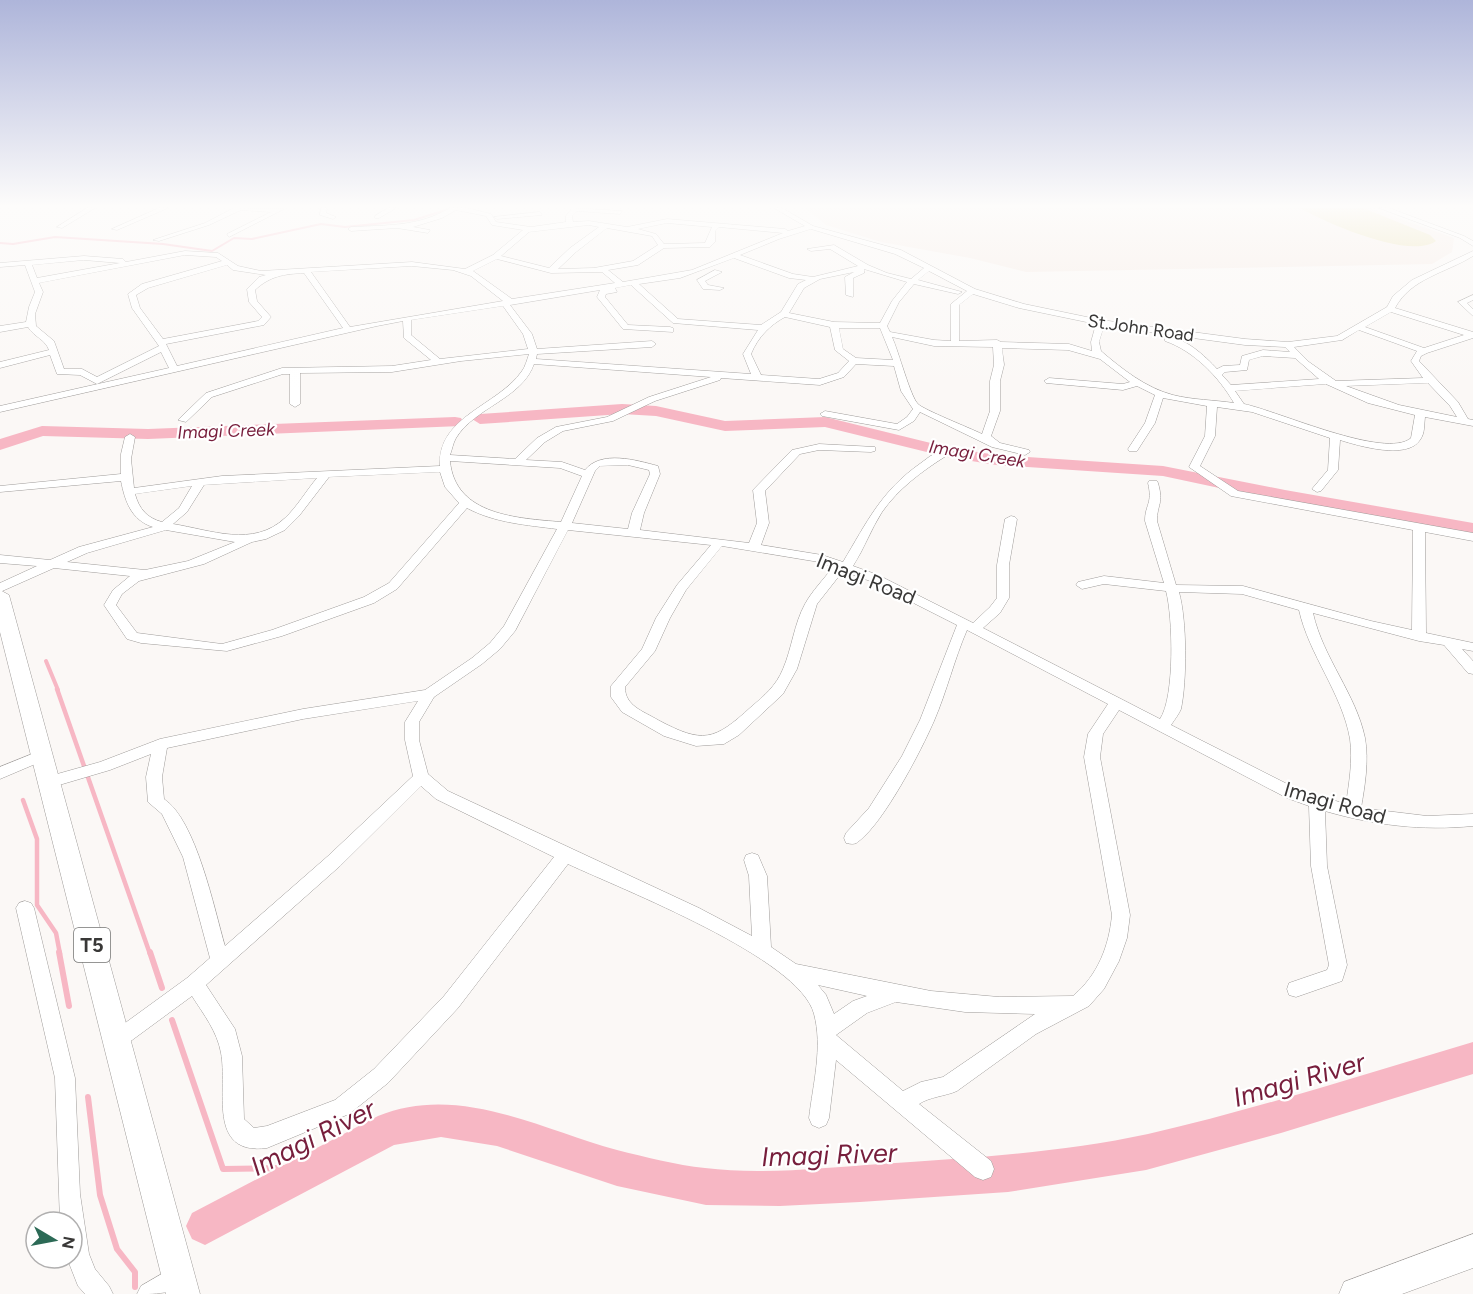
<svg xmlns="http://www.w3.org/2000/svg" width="1473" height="1294" font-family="Figtree,sans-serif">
	<rect width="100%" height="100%" fill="#fbf8f6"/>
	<path fill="#f6ebe5" d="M805 208H1370L1454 238 1452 252 1432 264 1026 272 970 258 881 242 826 225Z"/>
	<path fill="#e6dba2" d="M1300 208H1363L1430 235 1436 241C1410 260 1326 223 1300 208Z"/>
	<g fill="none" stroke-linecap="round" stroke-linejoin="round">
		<path stroke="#f7b7c4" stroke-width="2" d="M0 243 13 244 55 237 163 244 212 251 234 238 252 239 321 224 345 227 414 220 449 209"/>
		<path stroke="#f7b7c4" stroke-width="4" d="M46 661 58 690"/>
		<path stroke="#f7b7c4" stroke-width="4.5" d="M57 689 150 954
			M23 800 37 839V905L56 933 60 954"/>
		<path stroke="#f7b7c4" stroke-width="6" d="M59 952 69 1006
			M150 952 162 988
			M172 1020 223 1169 285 1168 289 1179
			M88 1097 100 1195 117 1249 135 1272V1287"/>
		<path fill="#f7b7c4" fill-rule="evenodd" d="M622 404 656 406 725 421 825 417 947 447 996 455 1163 466 1285 490 1473 523V535L1285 502 1163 476 996 465 947 457 825 427 725 431 656 416 622 414 480 424 472 419 480 414Z
			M455 417 461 418 463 422 461 426 148 439 43 436 0 450V439L42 426 148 429Z
			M1473 1042V1074L1281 1133 1146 1170 1008 1192 860 1202 780 1206 706 1205 617 1186 497 1146 441 1137 394 1145 205 1245 192 1239 186 1226 192 1213 378 1116C458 1083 540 1129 617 1150 645 1157 676 1165 705 1168 759 1175 825 1168 880 1164 969 1158 1060 1153 1148 1134 1257 1109 1365 1074 1473 1042Z"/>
		<g stroke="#9f9c9a" stroke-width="1">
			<path id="minor" d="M87 208H95L62 228 57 227Z
				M159 208H168L117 230 112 229Z
				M234 208 284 209 229 237 227 234 271 212 241 210 209 225 159 241 153 240 205 223Z
				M321 208H327L326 213 336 217 333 219 320 215Z
				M388 208H396L379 218H375V216Z
				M450 208H467L491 214 496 222 531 227 566 222V216L572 208 622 211 620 214 577 211 572 216 573 222 589 221 627 227 667 219 785 229 788 231 805 226 774 208H782L813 226 901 250 975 289 1024 304 1101 320 1245 339 1288 342 1337 336 1387 307 1393 296 1412 280 1473 251V256C1446 273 1411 278 1395 308L1473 332V338L1427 353 1421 356 1419 361 1458 402 1468 419 1473 420V426L1425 417C1424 425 1425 433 1420 440 1407 460 1359 446 1340 440L1338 470 1321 491 1317 492 1312 489 1328 470 1330 438 1252 412 1217 407 1215 436 1200 466 1238 491 1473 533V541L1425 532 1426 633 1473 643V651L1462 649 1473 661V674L1468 673 1444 645 1419 641 1313 613C1323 658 1356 694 1365 738 1369 761 1365 785 1361 808L1427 816 1473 814V826C1422 831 1373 825 1325 811L1327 866 1347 965 1342 981 1296 997 1289 995 1287 989 1289 983 1327 970 1329 965 1311 866 1309 806 1287 798 1119 710 1103 734 1100 757 1130 915 1127 938 1119 961 1104 989 1089 1006 1036 1034 957 1091C946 1096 929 1097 919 1104L991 1161 994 1169 991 1177 983 1180 975 1177 836 1060 829 1118 826 1125 819 1128 812 1125 809 1118C813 1084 823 1047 814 1014 800 958 621 889 568 864L458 1008 388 1083 349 1114 267 1148C206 1156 228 1088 221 1053 217 1031 204 1015 192 996L124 1046 117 1049 110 1046 107 1040 110 1034 187 978 210 958 183 857 162 814 148 802 146 777 151 754 110 770 49 788 43 786 41 782 43 778 100 762 160 739 303 709 425 690 472 658 490 643 504 626 557 529C527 525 495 523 467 508L397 589 374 603 282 636 227 651 141 643 127 639 104 605 113 590 130 576 54 568 0 592V583L37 566 0 563V555L50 560 79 547 153 527C131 520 125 501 121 481L0 492V486L121 474V454L125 437 130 434 135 437 131 459 134 488 222 476 440 466C437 416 498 406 522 371 525 367 527 360 529 354L461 361 392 372 300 373V404L295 407 290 404V374H283L212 397 186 422 178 420 206 393 282 368 392 366 431 360 404 338 403 321 377 326 0 412V406L169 368 161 352 97 384 80 375 57 374 50 355 0 368V362L49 350C45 339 34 337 28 327L0 332V326L26 322 29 307 35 292 25 265 0 267V263L84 256 123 259 126 262 185 251 218 253 238 266 261 271 412 262 465 269 493 255 523 230 492 225 486 216 456 210 442 218 413 227 430 230 428 233 397 228 351 231 348 229 351 227C387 225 418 227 450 208ZM667 223 712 227 705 243 664 244 656 234 638 229ZM589 225 599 227 570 248 549 268 501 256 529 232ZM719 227 783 233 692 270 623 282 608 270 638 265 664 248 710 247 715 242V231ZM607 228 652 236 658 245 633 261 594 268 558 269 576 252ZM811 229 895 254 924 268 911 279 887 273 868 265 834 245 807 249 811 251 830 249 858 266 813 277 793 274 740 255 779 239ZM185 255 216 257 222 261 142 284 128 294 132 308 159 346 97 377 82 369H64L54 341 36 326 35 314 43 292 39 283ZM734 258 789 278 806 280 798 284 781 312 761 325 678 319 639 284 680 278ZM497 259 551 273 602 272 615 283 512 299 473 271ZM84 260 120 263 37 278 32 265ZM227 265 233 270 266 275 259 277 247 289 249 302 262 317 258 321 163 339 140 308 136 295 148 288ZM412 266 453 270 471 276 503 301 350 327 311 272ZM864 269 907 282 892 301 880 323 834 322 789 313 804 288 820 279 854 272 845 277 846 295 853 297V278L864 273ZM929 271 967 291 951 304V341L934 340 890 332 887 326 899 302 914 284 958 294 962 292 918 280ZM304 273 343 328 177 366 166 344 264 325 271 317 257 301 255 290C270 276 284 274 304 273ZM631 285 673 323 758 330 743 354 751 374 536 359 537 354 652 347 656 344 652 341 537 349 532 334 510 305 600 290 597 297 623 329 673 332V328L670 327 628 325 605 297 606 294 617 292 615 288ZM973 294 1019 308 1096 324 1091 342 1092 351 1069 344 1001 342 997 340 959 341V305ZM503 306 523 334 528 349 440 359 411 335V320ZM1391 312 1464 335 1424 348 1365 327ZM785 317 830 327 835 350 849 361 838 373 819 379 761 375 751 354C758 337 770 325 785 317ZM1104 326 1245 345 1285 347 1290 352 1263 350 1242 356 1240 365 1223 366 1217 369C1205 356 1184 336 1165 337V341C1194 351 1219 377 1234 403 1214 400 1193 400 1173 395 1146 388 1122 369 1101 351L1099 342ZM839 328H880L893 360 856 358 843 349ZM1359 330 1417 351 1411 361 1423 378 1336 381 1309 362 1294 347 1342 340ZM892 337 934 346 993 347 994 365 990 381V411L982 434C970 428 924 410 918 404 910 396 899 352 892 337ZM1002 348 1068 350 1100 359 1130 382 1123 384 1049 378 1044 381 1046 383 1123 390 1137 386 1155 395 1145 423 1128 449 1129 451H1137L1155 423 1163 398 1207 406 1205 436 1189 467 1231 496 1413 530 1412 630 1371 621 1243 586 1176 585 1157 521C1157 504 1164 504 1158 483L1157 481H1149L1148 483C1153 504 1145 504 1145 521L1164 583 1104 576 1078 582 1076 585 1082 589 1104 584 1166 591C1173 617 1175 697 1160 719L983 628 1000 613 1009 598V565L1017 519 1015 517 1011 516 1005 519 997 565V598L990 607 973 623 878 575 853 566C864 549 871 529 882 512 898 489 922 471 946 456V452C936 450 928 458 921 463 881 491 867 522 843 562L822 555 761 545 769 523 765 491 800 454 819 450 871 452 875 451V447L819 444 792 450 753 490 757 523 749 543 640 530 644 513 660 474 658 466C636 460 601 450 585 470L562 462 526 460 545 442 563 431 613 421 655 401 720 380 721 378 820 385 844 377 856 364 894 366 901 391 913 409 907 417 897 424 825 411 820 414 822 416 899 430 914 421 920 412 992 447 1025 455 1030 452 1029 450 1000 443 991 436 1000 411V381L1004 365ZM1263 356 1295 358 1319 379 1231 385 1222 375 1225 372 1247 370 1249 360ZM534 364 711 377 649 397 607 417 556 427 537 438 515 459 450 455C452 450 453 443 456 438 475 407 522 399 534 364ZM1428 383 1450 406 1457 417 1399 405 1346 386ZM1326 384 1368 403 1415 415 1411 438C1386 460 1278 411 1244 404L1235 391ZM450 461 560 468 582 476 561 522C518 518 455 516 450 461ZM628 465 649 470 650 474 632 513 628 529 572 523 595 471 600 466ZM440 472 445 487 459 503 389 583 364 597 272 630 222 644 137 633 116 605 122 594 139 581 204 564 252 542 266 539 285 530 299 516 329 477ZM317 478C306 491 297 507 285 518 253 548 211 530 173 524L187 512 204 485ZM192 486 179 508 162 522C147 518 139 509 135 494ZM166 530 235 542 188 561 145 570 67 562 87 553ZM568 530 711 545 677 585 656 618 642 649 611 686V697L622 712 664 736 696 746 724 744 739 735 783 694 797 669 817 604 843 571 870 581 957 625 920 720 902 756 869 808 846 833 844 838 846 843C851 844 855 845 859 841 884 822 921 751 934 721 947 691 954 660 967 630L1108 704 1088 734 1084 757 1112 915C1109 946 1098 975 1073 996L999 997 931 991 796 964 771 947 767 876 758 855 752 853 746 855 744 860 749 876 752 936 699 908 448 791 428 774 419 740V722L434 697 482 664 500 649 515 631ZM722 546 819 562 833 567C824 579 812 591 805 604 794 624 792 648 783 669 776 686 764 696 751 707 714 741 703 744 658 720 643 711 625 706 625 687L655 651 670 618 686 590ZM1179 592 1242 594 1299 610C1309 655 1342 693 1350 739 1353 761 1349 783 1346 804L1299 790 1171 725C1175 719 1179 714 1181 709 1187 681 1187 620 1179 592ZM418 701 405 722V740L413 776 328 856 225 946C214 908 196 820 164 799L162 777 167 748 303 719ZM421 786 436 799 554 857 444 996 374 1069 335 1100 267 1126 254 1128 244 1119 242 1056 235 1029 206 985 340 866ZM818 985 863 995 867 996 853 1001 834 1014 826 995ZM896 1002 965 1012 1035 1014 943 1077 921 1082 903 1091 836 1035 867 1013Z
				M1379 208H1389L1464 236 1473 241V246L1460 238Z
				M540 212 542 215 497 219 494 217Z
				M715 270 722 272 705 281 708 285 724 288 720 290 703 289 697 280Z
				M1473 295V300L1467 303 1473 309V316L1458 302Z
				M42 750 47 751 50 755 47 759 0 779V767Z
				M25 901 31 903 34 908 75 1078 80 1194 89 1254 95 1269 109 1286 113 1294H85L78 1286 67 1258H72V1222H60L55 1078 16 908 19 903Z
				M179 1264 187 1268 191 1276C182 1294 157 1294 137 1294L141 1286Z"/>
		</g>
		<g stroke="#9f9c9a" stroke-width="1">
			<path id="highway" d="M0 590 9 595 200 1294H166L0 632Z
				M1473 1234V1268L1402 1294H1339L1344 1282Z"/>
		</g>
		<use href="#minor" fill="#fff" fill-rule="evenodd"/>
		<use href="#highway" fill="#fff" fill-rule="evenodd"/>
	</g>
	<linearGradient id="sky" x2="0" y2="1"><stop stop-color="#aeb5da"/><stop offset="0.53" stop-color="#fdfcfb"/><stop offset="1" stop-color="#fdfcfb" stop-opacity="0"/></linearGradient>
	<rect width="1473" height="389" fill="url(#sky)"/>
	<g text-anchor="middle" stroke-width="4.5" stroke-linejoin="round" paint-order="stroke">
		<g font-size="18" fill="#393837" stroke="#fff">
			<text transform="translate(1141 328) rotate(8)" y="6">St.John Road</text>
		</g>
		<g font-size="18" font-style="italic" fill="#771e3c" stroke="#fff">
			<text transform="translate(226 431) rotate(-2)" y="6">Imagi Creek</text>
			<text transform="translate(977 454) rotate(9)" y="6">Imagi Creek</text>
		</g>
		<rect fill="#fff" stroke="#747473" stroke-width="1.5" x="74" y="928" width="36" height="34" rx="4.5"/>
		<g font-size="20" font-weight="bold" fill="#393837">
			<text x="92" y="952">T5</text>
		</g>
		<g font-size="21" fill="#393837" stroke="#fff">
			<text transform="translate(866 579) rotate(22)" y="7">Imagi Road</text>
			<text transform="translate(1335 803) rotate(16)" y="7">Imagi Road</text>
		</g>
		<g font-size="27" font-style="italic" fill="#771e3c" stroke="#fff">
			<text transform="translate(1299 1080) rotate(-16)" y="9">Imagi River</text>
			<text transform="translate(313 1138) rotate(-27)" y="9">Imagi River</text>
			<text transform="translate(829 1155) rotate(-2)" y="9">Imagi River</text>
		</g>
	</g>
	<g transform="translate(54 1240) rotate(100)"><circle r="28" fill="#ffffff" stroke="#b0afaf" stroke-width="1.5"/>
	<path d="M0-4.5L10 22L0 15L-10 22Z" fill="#2c6a56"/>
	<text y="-9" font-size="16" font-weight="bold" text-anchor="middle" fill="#393837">N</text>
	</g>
</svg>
